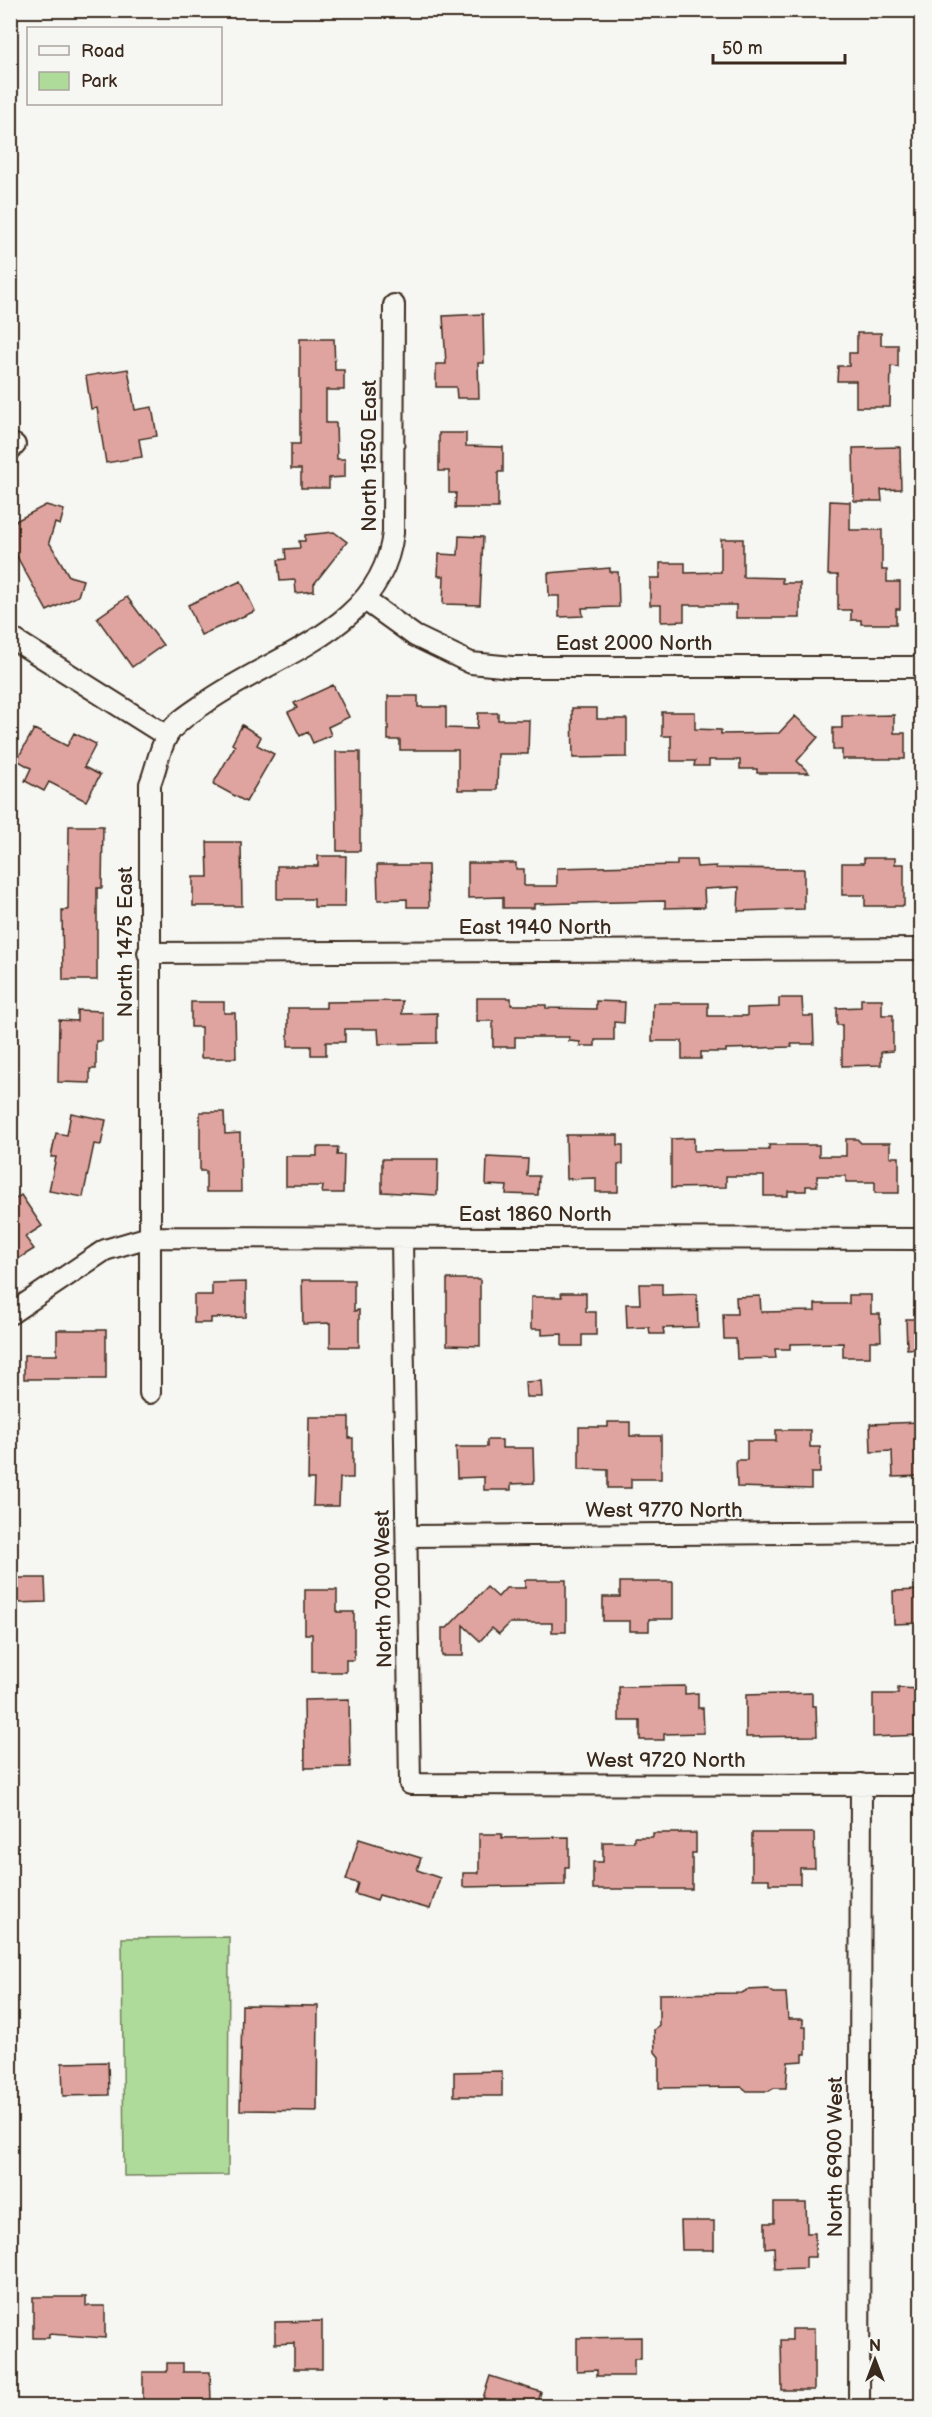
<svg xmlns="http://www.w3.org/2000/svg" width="932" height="2417" font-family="'Balsamiq Sans',sans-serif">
	<rect width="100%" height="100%" fill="#f6f6f2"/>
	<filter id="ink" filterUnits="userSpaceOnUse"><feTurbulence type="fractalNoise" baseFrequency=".0167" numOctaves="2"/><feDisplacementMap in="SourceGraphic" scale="12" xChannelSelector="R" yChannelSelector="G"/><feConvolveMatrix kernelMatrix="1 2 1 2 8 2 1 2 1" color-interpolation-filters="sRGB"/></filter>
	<g filter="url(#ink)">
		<path fill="#aedb9a" stroke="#74825c" stroke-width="1.5" d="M229 1937 228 2175 124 2176 122 1938Z"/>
		<path fill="#dfa49f" stroke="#3b2a1e" stroke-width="1.5" d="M483 314 484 363H478L479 398H457L456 387H436V364H446L443 316Z
			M857 333H881V345H898V367L891 366 890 407H856V381H837L838 366H849V353H857Z
			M300 339H334L335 370H344V390H326V423H336L337 459H345V477L329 478V488H301V469H291V444H300Z
			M128 369 135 410 152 407 157 436 139 439 142 457 106 463 97 408 91 409 86 376Z
			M439 433H466V446L503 447V472H498V508H455L456 493H449V471H439Z
			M900 447 901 489 881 490 882 501H854L853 448Z
			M830 501 850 502V530H882V570H887V582H900V609H896V624H861V620H851V610H838V575H828Z
			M46 505 64 510 60 525 55 523 49 542 69 576 83 580 78 596 47 611 10 544V524Z
			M334 532 347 542 314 584V591L296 593 295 580 280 581 278 560 286 559 285 549 300 548 299 541H305V535Z
			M459 536 483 537 480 605 443 604 444 576H438L439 554 458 555Z
			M721 539H743V577L782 578V583H800V618H736V605H684V621L661 622V605H650V578H660V563H685V573L721 572Z
			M610 568V572H618L619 607 582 608 583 616 559 617V596H549L548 573Z
			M241 581 255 611 201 635 188 605Z
			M127 597 163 645 132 667 97 618Z
			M333 685 349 717 328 727 331 735 313 743 308 732 300 736 288 712 297 708 294 703Z
			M388 696H418V707H446V728L477 729 478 713H498V720H529L528 754H498L497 790H458V750H400V740H388Z
			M572 708H597V719H627V757L573 758Z
			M662 712H695V729L721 730V734L779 733 795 716 818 737 797 761 809 773H757V769H740V760H709V766H694L695 761H671V736H662Z
			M894 715V733H905V759H842V750H833V728H842V716Z
			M242 725 261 737 257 745 274 754 246 802 213 784 235 746 232 744Z
			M34 729 67 746 74 733 96 744 84 767 100 775 86 801 49 782 44 791 25 781 31 768 17 760Z
			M336 752H360V851H337Z
			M69 826H103L102 888H97V980H63L62 910H68Z
			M207 842H241L242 906H193V877H208Z
			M318 856H346L345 907H314V899H277V866H318Z
			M864 858H895V864H904V906H865V895H842V863H864Z
			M677 860H696L697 867 716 866V868L804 869V909L738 911 739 887 704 889 705 907 665 908V901L534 904V908H503V897L468 898V863H516V869H524V886H557V868L677 865Z
			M377 865H428L429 907H407V899L378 900Z
			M477 998H511V1005H546V1008L596 1009V1001L625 1002 624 1023 614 1022V1040H595V1046H580V1042L569 1041V1037H515V1047H493V1021H477Z
			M779 998H802L803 1016H813L814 1044H791L792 1047 726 1049V1052H701V1059H682V1041H652L653 1003H708V1016H747V1008L779 1007Z
			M861 999H882V1015H893V1051L881 1052V1065L842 1066V1025H837V1008L861 1007Z
			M402 1001V1014L437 1013V1043L379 1044 378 1029H345V1042H326V1055H311V1046H288V1008H326V1002Z
			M191 1002H224V1013H235L236 1058H201V1027H191Z
			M77 1010 102 1011V1041H96V1069H90V1083L58 1082 59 1020 77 1021Z
			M200 1112H224L225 1134 240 1133 241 1192H206V1171H200Z
			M71 1113 106 1120 101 1145 94 1144 83 1197 49 1191 56 1157H51L56 1133 67 1135Z
			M566 1135H618V1145H623V1164L618 1165V1192H596V1178L567 1179Z
			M694 1138V1151L769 1150V1145H819V1156H846V1139H857L861 1143H890V1157H899V1193H875V1182H846V1176H817V1186H806V1191H788V1196H764V1176H726V1187L671 1188V1139Z
			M317 1147H338L337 1155H344L343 1193H322L323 1186H286V1156H317Z
			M487 1157 528 1159 527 1176H539L538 1195 506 1194 507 1186 486 1185Z
			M382 1159H438L437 1195 382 1192Z
			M21 1195 42 1226 25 1237 34 1249 10 1264V1202Z
			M447 1279H480V1346L447 1345Z
			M302 1280H354V1311L359 1310V1347H330V1323L303 1324Z
			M246 1282V1317L211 1318V1323H194V1295H212V1283Z
			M639 1284H662V1295L697 1294 698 1327 663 1328 664 1334H650L649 1327 627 1328 626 1304H640Z
			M561 1293H586V1312H596V1335H582V1346H562V1334L542 1335V1329H531V1297H562Z
			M849 1295H871V1314H880L881 1341H870V1357H843V1343L790 1344V1349H775L776 1358 737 1359 736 1339H724L723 1314H737L736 1297 760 1296 761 1312 815 1311V1304H849Z
			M906 1319H921V1348L907 1349Z
			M57 1330H106V1379H24V1355H57Z
			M541 1381 542 1397H526L525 1382Z
			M309 1417H349V1438H353V1478H340L339 1506H313L314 1479H308Z
			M608 1422H630V1436H661V1479H631V1488H608V1470L579 1469V1427H608Z
			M920 1422 921 1476 893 1477 892 1451 871 1452 870 1424Z
			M776 1430H810V1447H820V1473H811V1489L737 1487 736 1460H747V1441H776Z
			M487 1440H502V1448H533L534 1483 511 1484V1490H484V1477L457 1478 456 1447H487Z
			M16 1578H45L46 1602 16 1603Z
			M525 1580H566V1632H552V1623H510L499 1634 492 1628 480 1641 463 1625V1656H442V1628H447L487 1587 498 1597 506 1588H525Z
			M620 1582H673V1619H649V1631H630V1621H603V1597H620Z
			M305 1590H337V1612H354V1660H346V1672H312V1634H305Z
			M921 1590V1623L894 1624 893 1591Z
			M685 1686V1694L698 1693V1708H703L704 1733 664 1734V1740H640V1721H619V1687Z
			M898 1688 921 1689V1735L873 1737V1694H898Z
			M812 1693V1706H816L817 1736 746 1737V1695Z
			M349 1699 350 1767 305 1768 304 1700Z
			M653 1833H696V1853H692V1889H593V1862H603V1842H634V1837H653Z
			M752 1833H814L815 1868H800V1884H769V1879H752Z
			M479 1834H502V1838L569 1837V1867H565V1885L463 1887V1873H479Z
			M359 1839 421 1858 417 1870 440 1878 430 1909 379 1895 377 1901 355 1894 358 1883 346 1880Z
			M768 1989 774 1993H786L788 2019H803V2027H806V2054H803V2061L788 2062 786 2088H774L769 2091H747L742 2087 659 2088V2057L655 2052 654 2030 659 2025V1994L742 1993 747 1990Z
			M242 2005 318 2006 317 2111 240 2110Z
			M108 2062 109 2095 63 2096 62 2063Z
			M502 2071V2096H454V2072Z
			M774 2203H806L807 2233H815V2257H806V2268L775 2269 774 2247 765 2248V2223H774Z
			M681 2221H714V2250H682Z
			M33 2297H86V2306H105V2338L49 2334V2338H33Z
			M322 2321V2369H294V2343L275 2344V2322Z
			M792 2329H814V2390H782L781 2340H792Z
			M641 2337V2359H634V2376H597V2370L577 2371V2338Z
			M167 2363H183V2372H210L211 2401H180V2406H159V2401H143V2372H167Z
			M490 2376 541 2392 537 2406H512L483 2398Z"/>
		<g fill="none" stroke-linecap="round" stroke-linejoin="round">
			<g stroke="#3b2a1e" stroke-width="24">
				<path id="minor" d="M10 450 15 445
					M365 600 415 636 471 663 512 667H922
					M10 637 167 736
					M148 953 922 949
					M402 1238 410 1784 922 1785
					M10 1314 105 1250 149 1237 922 1239
					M150 1393V784C156 769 159 750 167 736 176 721 194 711 208 701 277 653 382 629 393 533L394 305
					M407 1536 922 1532
					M859 2406 861 1784"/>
			</g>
			<use href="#minor" stroke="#f6f6f2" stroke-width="20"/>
		</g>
	</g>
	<g text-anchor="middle" stroke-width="4.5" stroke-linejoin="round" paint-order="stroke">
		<g font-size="21" fill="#3b2a1e" stroke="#f6f6f2">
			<text transform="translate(369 456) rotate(-90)" y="7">North 1550 East</text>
			<text x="634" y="650">East 2000 North</text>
			<text x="535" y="934">East 1940 North</text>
			<text transform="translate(125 942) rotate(-90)" y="7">North 1475 East</text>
			<text x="535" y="1221">East 1860 North</text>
			<text x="664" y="1517">West 9770 North</text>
			<text transform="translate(383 1589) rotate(-91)" y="7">North 7000 West</text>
			<text x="666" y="1767">West 9720 North</text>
			<text transform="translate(835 2157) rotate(-90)" y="7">North 6900 West</text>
		</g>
	</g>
	<rect width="932" height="2417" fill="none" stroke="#f6f6f2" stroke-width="36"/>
	<rect x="18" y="18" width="896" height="2381" fill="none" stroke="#3b2a1e" stroke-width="2" filter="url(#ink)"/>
	<rect x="27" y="27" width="195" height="78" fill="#f6f6f2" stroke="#aba49d" stroke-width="1.5"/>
	<rect x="39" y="46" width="30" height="9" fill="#f6f6f2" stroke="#aba49d" stroke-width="1.5"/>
	<text x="81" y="57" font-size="18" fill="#3b2a1e">Road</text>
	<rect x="39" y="72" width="30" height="18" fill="#aedb9a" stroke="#aba49d" stroke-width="1.5"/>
	<text x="81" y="87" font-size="18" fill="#3b2a1e">Park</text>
	<g transform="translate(875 2360)" stroke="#f6f6f2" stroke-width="4.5" paint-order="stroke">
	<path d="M0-4.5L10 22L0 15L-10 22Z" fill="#3b2a1e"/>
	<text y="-9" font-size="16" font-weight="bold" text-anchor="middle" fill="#3b2a1e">N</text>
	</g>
	<path d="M713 54v9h132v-9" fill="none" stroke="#3b2a1e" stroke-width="3"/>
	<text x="722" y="54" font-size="18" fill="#3b2a1e" stroke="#f6f6f2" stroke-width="4.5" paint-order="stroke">50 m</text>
</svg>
